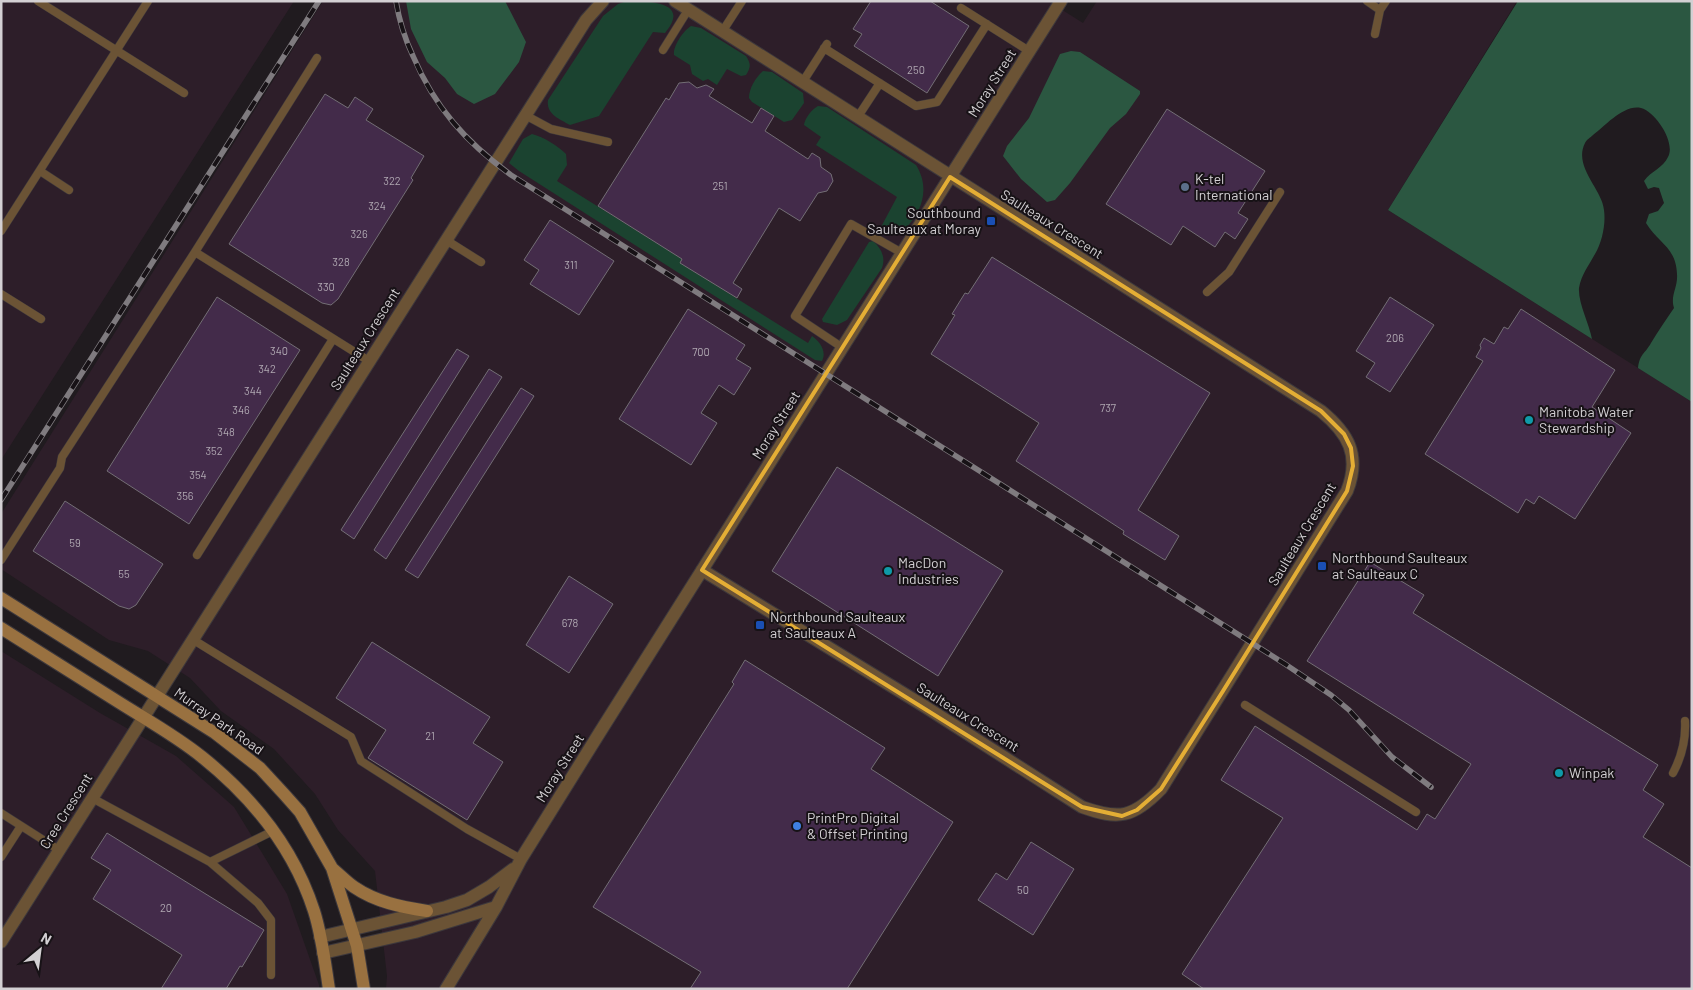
<svg xmlns="http://www.w3.org/2000/svg" width="1693" height="990" font-family="Barlow,sans-serif">
	<rect width="100%" height="100%" fill="#201b1f"/>
	<path fill="#2d1e29" d="M1 1H294L1 460Z
		M323 1H1048L1083 23 1097 1H1517L1388 210 1692 402V989H386L387 976 375 871 338 830 315 794 274 749 221 711 190 678 148 651 109 640 1 569V514Z
		M1 651 100 713 176 756 234 807 287 894 319 985V989H1Z"/>
	<path fill="#1b4330" d="M627 1C638 1 678 0 673 19 672 24 668 29 665 33L653 32 599 116 570 125C559 119 546 114 548 100L603 16 618 4Z
		M691 26 701 28 746 56C751 64 751 67 746 75L741 76 727 69 717 85 708 79 703 81 692 74 690 65 674 55C673 46 683 31 691 26Z
		M763 71 772 72 803 93 804 103 792 120 784 122 752 102 749 98C749 89 755 78 763 71Z
		M818 106 827 107 916 165C930 187 923 211 905 229L893 231 881 227 897 197 816 145 821 137 804 125C805 118 812 109 818 106Z
		M532 134C544 137 558 146 566 154L567 165 557 181 682 259 680 263 808 343 812 336C820 342 827 351 822 361L815 360 519 171 509 163 523 139Z
		M873 241C881 248 886 257 882 268L847 320 837 325 823 322 822 319 869 242Z"/>
	<path fill="#2b5741" d="M406 1H505L526 42 519 62 495 94 474 104 457 94 445 78 427 62 411 29Z
		M1518 1H1692V402L1638 368C1640 353 1645 354 1651 343 1658 331 1666 320 1674 308 1670 295 1678 288 1677 274 1676 247 1658 243 1646 223L1649 214 1658 211 1664 203 1659 188 1654 187 1648 189 1644 181C1651 171 1663 168 1668 157 1676 143 1656 112 1641 108 1624 104 1605 126 1593 135 1590 138 1587 139 1585 143 1573 167 1602 189 1604 210 1606 224 1602 242 1595 254 1589 265 1581 275 1579 288 1578 303 1589 323 1592 339L1388 210Z
		M1071 51 1080 52 1140 91V94L1126 114 1110 128 1070 183 1055 200 1047 202 1021 179 1003 156 1007 146 1029 118 1060 54Z"/>
	<path fill="#432b4a" stroke="#736e75" d="M871 1H930L969 26 927 93 854 46 862 34 853 29Z
		M689 82 697 88 706 85 714 89 709 96 752 123 761 108 774 116 765 131 808 159 812 153 820 158 821 167 831 174 833 181 827 191 818 193 800 221 779 208 733 283 742 289 737 298 680 263 682 259 598 206 666 98 669 100 679 83Z
		M325 94 348 108 355 97 373 109 366 120 424 156 411 178 413 180 338 299 331 305 322 303 229 244Z
		M1167 109 1265 171 1238 213 1248 219 1235 239 1225 232 1215 247 1183 226 1171 245 1106 204Z
		M550 220 614 261 579 315 530 284 539 270 524 260Z
		M992 257 1210 393 1138 510 1179 536 1165 560 1123 534 1124 531 1016 461 1039 423 931 354 955 315 952 314 965 293 968 294Z
		M217 297 300 350 189 524 107 471Z
		M1390 297 1434 325 1390 392 1366 377 1375 363 1356 351Z
		M688 309 745 345 736 359 751 368 734 395 719 385 701 413 717 423 691 465 619 419Z
		M1521 309 1615 370 1592 407 1631 433 1575 519 1539 496 1534 504 1526 499 1518 513 1425 454 1483 361 1476 357 1481 348 1480 345 1484 338 1494 344 1504 327 1508 329Z
		M457 349 469 356 354 539 341 530Z
		M489 369 502 377 386 559 374 550Z
		M521 388 534 396 418 578 405 570Z
		M837 467 1003 571 938 676 772 571Z
		M65 501 163 564 136 605 129 609 119 606 33 551Z
		M1370 562 1424 595 1413 613 1658 765 1643 790 1664 804 1643 837 1692 868V989H1204L1182 974 1283 818 1221 780 1255 726 1417 830 1427 814 1435 819 1471 764 1307 661Z
		M569 576 613 604 569 673 526 645Z
		M372 642 490 717 473 743 503 762 467 820 368 758 386 730 336 698Z
		M745 660 885 748 871 769 953 822 847 989H690L701 972 593 907 734 684 732 682Z
		M107 833 264 930 242 967 240 966 226 989H161L182 955 93 899 111 870 91 858Z
		M1031 842 1074 869 1033 935 978 900 996 873 1007 880Z"/>
	<g fill="none" stroke-linecap="round" stroke-linejoin="round">
		<g stroke="#3d383c" stroke-width="9">
			<path id="lane" d="M38 1 184 93
				M1367 1 1380 10
				M961 8 1029 51
				M722 32 742 1
				M1375 34 1380 10 1386 1
				M824 48 916 106 937 102 987 24
				M663 50 688 10
				M802 83 827 44
				M525 115 551 129 608 142
				M857 118 880 83
				M40 171 69 190
				M1 231 148 1
				M446 240 481 262
				M195 252 369 361
				M1207 292 1229 272 1280 192
				M1 294 41 319
				M843 348 795 316 851 224 902 253
				M197 555 333 339
				M1 560 60 468 62 457 195 252 317 58
				M192 639 351 737 361 761 467 829 521 859
				M1245 705 1416 812
				M1673 773C1682 756 1686 740 1685 721
				M92 798 210 862 273 831
				M1 813 59 850
				M1 857 21 826
				M210 862 258 903 271 920V975"/>
		</g>
		<g stroke="#3d383c" stroke-width="14">
			<path id="street" d="M675 1 1321 411C1348 433 1361 455 1347 491L1161 789C1133 818 1119 820 1082 807L924 706 702 570
				M320 937 446 907 467 900 489 887 513 869
				M1 942 586 20 603 1
				M323 953 415 932 496 907
				M446 989 496 907 521 859 600 732 1061 1"/>
		</g>
		<g stroke="#3d383c" stroke-width="14">
			<path id="secondary" d="M1 598 215 733 260 768 284 794 300 812 332 868 357 946 364 989
				M1 628C41 653 80 678 120 703 147 720 176 736 202 757 252 797 294 849 314 911 322 936 325 963 329 989
				M333 869C340 875 347 882 354 887 376 902 401 907 427 911"/>
		</g>
		<use href="#lane" stroke="#6b5335" stroke-width="8"/>
		<use href="#street" stroke="#6b5335" stroke-width="12"/>
		<use href="#secondary" stroke="#997140" stroke-width="12"/>
		<g stroke="#7f7b7f" stroke-width="5.5">
			<path id="rail" d="M396 1C399 20 405 39 413 56 435 108 466 142 511 175L1285 664 1331 695 1349 710 1392 757 1431 787
				M1 500 319 1"/>
		</g>
		<use href="#rail" stroke="#171216" stroke-width="4" stroke-dasharray="11" stroke-linecap="butt"/>
	</g>
	<path fill="none" stroke="#e4ae35" stroke-width="4" stroke-linejoin="round" d="M950 177 1321 411 1344 434 1351 448 1353 466 1347 491 1223 691 1161 789 1137 810 1122 816 1082 807 702 570Z"/>
	<circle fill="#5c6f8a" stroke="#171216" stroke-width="2" cx="1185" cy="187" r="5"/>
	<g fill="#1a4fb4" stroke="#171216" stroke-width="2">
		<rect x="986" y="216" width="10" height="10" rx="2.5"/>
		<rect x="1317" y="561" width="10" height="10" rx="2.5"/>
		<rect x="755" y="620" width="10" height="10" rx="2.5"/>
	</g>
	<g fill="#0f9aa8" stroke="#171216" stroke-width="2">
		<circle cx="1529" cy="420" r="5"/>
		<circle cx="888" cy="571" r="5"/>
		<circle cx="1559" cy="773" r="5"/>
	</g>
	<circle fill="#3f7fe0" stroke="#171216" stroke-width="2" cx="797" cy="826" r="5"/>
	<g text-anchor="middle" stroke-width="4" stroke-linejoin="round" paint-order="stroke">
		<g font-size="11" fill="#afa7b1">
			<text x="916" y="74">250</text>
			<text x="392" y="185">322</text>
			<text x="720" y="190">251</text>
			<text x="377" y="210">324</text>
			<text x="359" y="238">326</text>
			<text x="341" y="266">328</text>
			<text x="571" y="269">311</text>
			<text x="326" y="291">330</text>
			<text x="1395" y="342">206</text>
			<text x="279" y="355">340</text>
			<text x="701" y="356">700</text>
			<text x="267" y="373">342</text>
			<text x="253" y="395">344</text>
			<text x="1108" y="412">737</text>
			<text x="241" y="414">346</text>
			<text x="226" y="436">348</text>
			<text x="214" y="455">352</text>
			<text x="198" y="479">354</text>
			<text x="185" y="500">356</text>
			<text x="75" y="547">59</text>
			<text x="124" y="578">55</text>
			<text x="570" y="627">678</text>
			<text x="430" y="740">21</text>
			<text x="1023" y="894">50</text>
			<text x="166" y="912">20</text>
		</g>
		<g font-size="14" fill="#d3d0d3" stroke="#171216">
			<text transform="translate(992 83) rotate(-58)" y="5">Moray Street</text>
			<text transform="translate(1052 224) rotate(32)" y="5">Saulteaux Crescent</text>
			<text transform="translate(365 339) rotate(-58)" y="5">Saulteaux Crescent</text>
			<text transform="translate(776 425) rotate(-58)" y="5">Moray Street</text>
			<text transform="translate(1302 534) rotate(-59)" y="5">Saulteaux Crescent</text>
			<text transform="translate(968 717) rotate(32)" y="5">Saulteaux Crescent</text>
			<text transform="translate(219 721) rotate(35)" y="5">Murray Park Road</text>
			<text transform="translate(560 768) rotate(-58)" y="5">Moray Street</text>
			<text transform="translate(66 811) rotate(-58)" y="5">Cree Crescent</text>
		</g>
		<g font-size="14" fill="#d3d0d3" stroke="#171216" text-anchor="start">
			<text x="1195" y="184">K-tel<tspan x="1195" dy="16">International</tspan></text>
			<text x="981" y="218" text-anchor="end">Southbound<tspan x="981" dy="16">Saulteaux at Moray</tspan></text>
			<text x="1539" y="417">Manitoba Water<tspan x="1539" dy="16">Stewardship</tspan></text>
			<text x="1332" y="563">Northbound Saulteaux<tspan x="1332" dy="16">at Saulteaux C</tspan></text>
			<text x="898" y="568">MacDon<tspan x="898" dy="16">Industries</tspan></text>
			<text x="770" y="622">Northbound Saulteaux<tspan x="770" dy="16">at Saulteaux A</tspan></text>
			<text x="1569" y="778">Winpak</text>
			<text x="807" y="823">PrintPro Digital<tspan x="807" dy="16">&amp; Offset Printing</tspan></text>
		</g>
	</g>
	<rect width="1693" height="990" fill="none" stroke="#d3d0d3" stroke-width="5"/>
	<g transform="translate(40 950) rotate(29)" stroke="#171216" stroke-width="4" paint-order="stroke">
	<path d="M0-4L9 19L0 12L-9 19Z" fill="#d3d0d3"/>
	<text y="-8" font-size="14" font-weight="bold" text-anchor="middle" fill="#d3d0d3">N</text>
	</g>
</svg>
